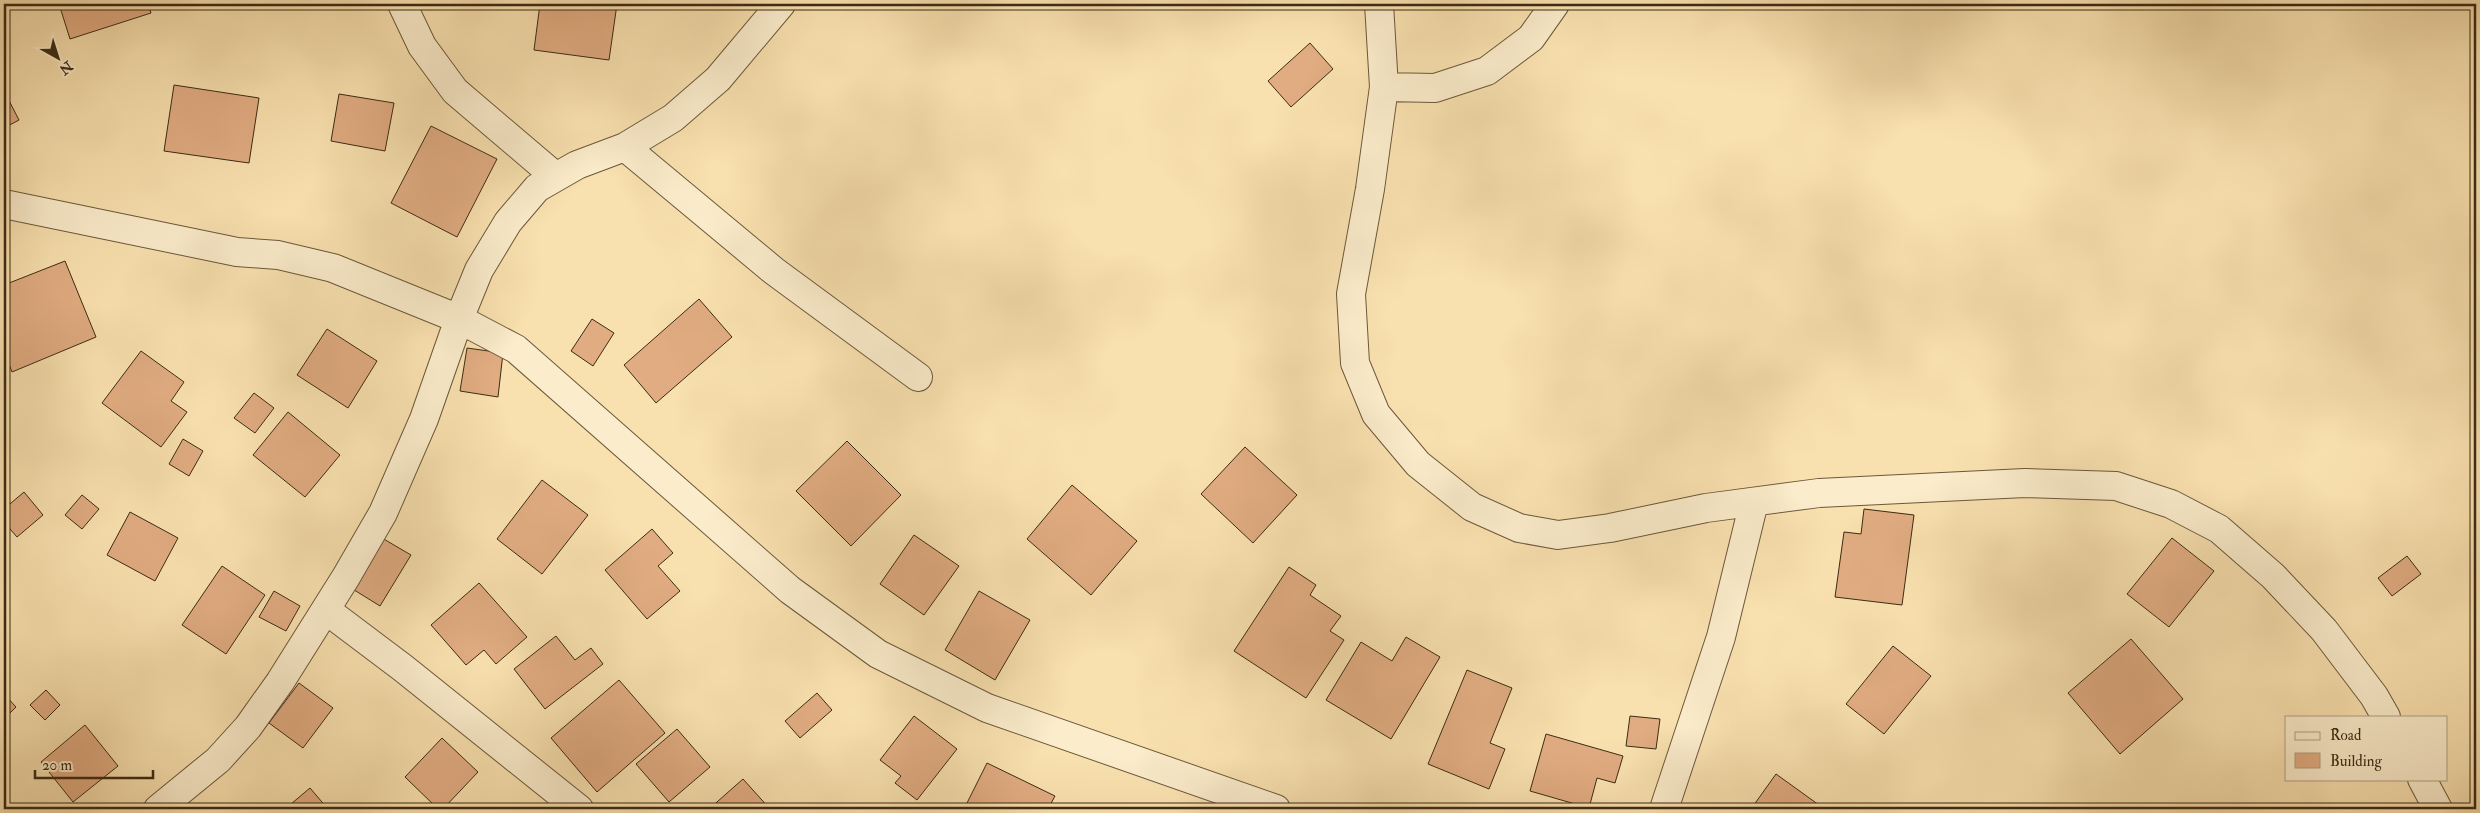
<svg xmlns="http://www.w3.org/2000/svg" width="2480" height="813" font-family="'IM FELL Double Pica',serif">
	<rect width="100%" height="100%" fill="#f9e1af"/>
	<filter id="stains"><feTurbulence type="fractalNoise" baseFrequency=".004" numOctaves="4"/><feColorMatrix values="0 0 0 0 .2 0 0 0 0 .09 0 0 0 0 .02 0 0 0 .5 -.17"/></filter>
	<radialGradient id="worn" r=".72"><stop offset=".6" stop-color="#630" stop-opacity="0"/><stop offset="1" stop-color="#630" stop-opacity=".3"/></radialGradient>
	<path fill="#e1ac82" stroke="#3c2b14" d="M59 4H148L151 13 70 39Z
		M540 4H617L609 60 534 50Z
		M1310 43 1333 69 1291 107 1268 81Z
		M174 85 259 98 249 163 164 151Z
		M4 91 19 120 4 128Z
		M339 94 394 103 385 151 331 141Z
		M431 126 497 159 457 237 391 203Z
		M65 261 96 337 12 372 4 351V285Z
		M699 299 732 337 656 403 624 365Z
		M592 319 614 333 593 366 571 351Z
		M327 329 377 361 348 408 297 375Z
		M467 348 503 353 498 397 460 391Z
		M141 351 184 382 171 401 187 412 161 447 102 403Z
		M254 393 274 408 255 433 234 418Z
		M288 412 340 455 305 497 253 455Z
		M183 439 203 451 189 476 169 464Z
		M847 441 901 495 851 546 796 491Z
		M1245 447 1297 495 1253 543 1201 494Z
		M542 480 588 515 542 574 497 539Z
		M1072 485 1137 541 1091 595 1027 539Z
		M24 492 43 515 17 537 4 522V509Z
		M82 495 99 509 82 529 65 515Z
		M1864 509 1914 515 1902 605 1835 597 1844 532 1861 534Z
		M130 512 178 538 155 581 107 555Z
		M652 529 673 553 658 566 680 591 647 619 605 570Z
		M914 535 959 566 924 615 880 584Z
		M382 538 411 555 380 606 351 588Z
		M2172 538 2214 571 2169 627 2127 594Z
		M2407 556 2421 574 2392 596 2378 578Z
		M222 566 265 595 226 654 182 625Z
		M1289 567 1316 585 1310 595 1341 616 1330 631 1344 640 1306 698 1234 651Z
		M479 583 527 637 496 664 484 650 466 665 431 625Z
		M274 591 300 606 286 631 259 617Z
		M979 591 1030 620 995 680 945 650Z
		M556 636 575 660 591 648 603 664 545 709 514 669Z
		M1406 637 1440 657 1391 739 1326 700 1361 642 1392 661Z
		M2131 639 2183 699 2120 754 2068 693Z
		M1893 646 1931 676 1884 734 1846 704Z
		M1467 670 1512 688 1490 743 1505 749 1489 789 1428 764Z
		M619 680 665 733 597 792 551 738Z
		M299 683 333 708 303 748 269 723Z
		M46 690 60 705 45 720 30 705Z
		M817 693 832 710 800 738 785 721Z
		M4 694 16 707 4 719Z
		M914 716 957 749 917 800 895 783 901 776 880 760Z
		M1630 716 1660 719 1656 749 1626 746Z
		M85 725 118 766 73 802 41 762Z
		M677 729 710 767 669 802 636 764Z
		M1546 734 1623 756 1615 783 1597 778 1589 808 1530 791Z
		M442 738 478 772 443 809H438L405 777Z
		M987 763 1055 796 1048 809H964Z
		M1776 774 1819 805 1816 809H1751Z
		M743 779 770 809H709Z
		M310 788 328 809H285Z"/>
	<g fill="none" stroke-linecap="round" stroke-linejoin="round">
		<g stroke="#6b583b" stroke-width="30">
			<path id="minor" d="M402 4 422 46 455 91 556 177
				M1379 4 1384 87 1370 189 1351 294 1355 363 1376 414 1418 464 1472 507 1519 528 1558 535 1610 528 1706 508 1819 493 2025 483 2116 486 2171 504 2219 529 2273 576 2324 630 2374 696 2386 717
				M1384 87 1435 88 1487 71 1531 38 1555 4
				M625 147 774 271 918 377
				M4 204 237 252 278 255 333 268 459 319 516 349 790 590 878 654 987 708 1276 809
				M326 610 403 668 579 809
				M2422 779 2438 809
				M158 809 218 760 248 727 280 682 346 577 383 513 424 419 459 319 479 270 508 222 537 188 577 165 625 147 673 118 718 79 781 4
				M1664 809 1721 637 1754 502"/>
		</g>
		<use href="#minor" stroke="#fbeccb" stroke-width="28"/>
	</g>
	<rect width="2480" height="813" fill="none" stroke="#f9e1af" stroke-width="20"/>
	<rect x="5" y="5" width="2470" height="803" fill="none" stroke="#3c2b14" stroke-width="2.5"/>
	<rect x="10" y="10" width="2460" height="793" fill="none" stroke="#3c2b14"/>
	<rect x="2285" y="716" width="162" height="65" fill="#fbeccb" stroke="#af9f82"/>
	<rect x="2295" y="732" width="25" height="8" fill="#fbeccb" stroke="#af9f82"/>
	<text x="2330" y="740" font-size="15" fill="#3c2b14">Road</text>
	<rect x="2295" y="753" width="25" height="15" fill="#e1ac82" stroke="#af9f82"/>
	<text x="2330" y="766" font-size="15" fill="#3c2b14">Building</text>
	<g transform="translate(58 58) rotate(141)" stroke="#fbeccb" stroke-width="4" paint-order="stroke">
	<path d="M0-4L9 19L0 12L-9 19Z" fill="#3c2b14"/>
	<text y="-8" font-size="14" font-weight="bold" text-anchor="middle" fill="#3c2b14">N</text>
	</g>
	<path d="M35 770v8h118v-8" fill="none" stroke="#3c2b14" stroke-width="2.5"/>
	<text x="42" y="770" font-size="15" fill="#3c2b14" stroke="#fbeccb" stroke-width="4" paint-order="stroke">20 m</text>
	<rect width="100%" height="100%" filter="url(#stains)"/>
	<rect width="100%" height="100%" fill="url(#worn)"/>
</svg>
